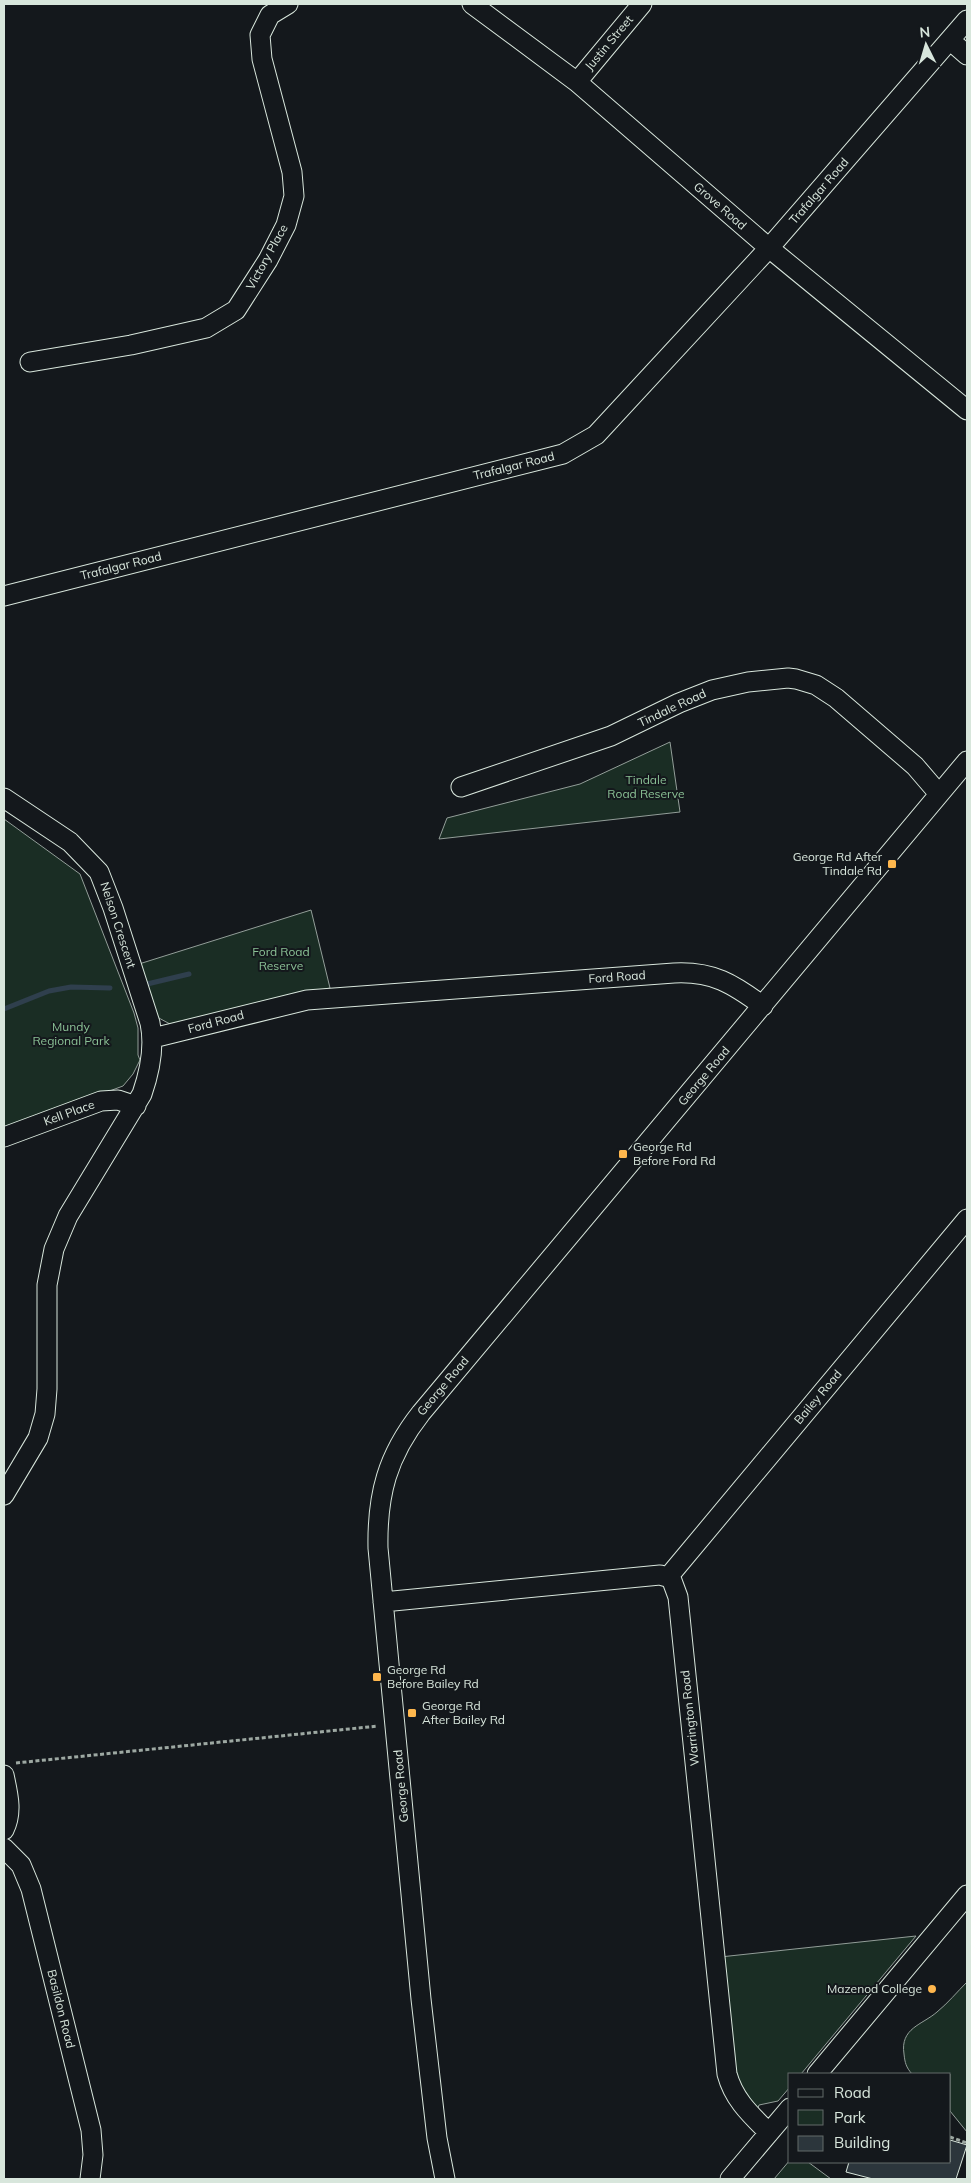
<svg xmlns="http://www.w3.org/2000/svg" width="971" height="2183" font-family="Mulish,sans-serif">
	<rect width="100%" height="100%" fill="#14181c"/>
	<path fill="#1a2d24" stroke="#939e99" d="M670 742 680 812 439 839 447 818 580 784Z
		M4 819 80 874 134 1013 138 1028V1055L140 1060 133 1074 123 1086 4 1130Z
		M311 910 330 988 170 1024 157 1017 139 964Z
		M916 1936 801 2074H790V2087L778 2101 759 2105 758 2108 755 2107 736 2081 720 1957Z
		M967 1982V2132L950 2111V2074H912C906 2067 905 2063 904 2054 900 2028 922 2025 937 2012 948 2003 957 1992 967 1982Z
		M790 2160V2162H808L831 2179H774Z"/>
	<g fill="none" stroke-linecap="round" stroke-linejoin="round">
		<path stroke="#2f3f4d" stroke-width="5" d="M143 985 189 974
			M4 1009 49 991 71 987 110 988"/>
	</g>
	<path fill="#2c363c" stroke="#d8e6dc" d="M950 2140 967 2145 956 2179H873L846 2172 849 2162H950Z"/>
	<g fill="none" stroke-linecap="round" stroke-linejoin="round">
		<g stroke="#d8e6dc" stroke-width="21">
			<path id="minor" d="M472 4 577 82 769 248 967 410
				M951 41 967 55
				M577 82 642 4
				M30 362 131 345 206 328 236 310 268 260 286 225 294 196 292 172 262 59 260 35 270 15 288 4
				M4 596 563 454 596 435 769 248 967 20
				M461 787 611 736 679 703 712 690 748 682 788 678 796 679 816 685 836 698 915 766 939 794
				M4 798 70 842 99 872 113 908 150 1023C155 1047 150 1071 142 1094L68 1216 54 1249 47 1285V1389L45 1414 38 1438 4 1495
				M153 1038 307 1000 674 973C713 971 733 984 763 1006
				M4 1137 101 1101 118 1100 136 1106
				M669 1576 967 1219
				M383 1602 660 1575 671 1578 678 1597 727 2074C734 2100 751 2115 769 2133
				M4 1775C8 1794 13 1812 4 1830
				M4 1848 21 1865 31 1889 91 2130 93 2155 90 2179
				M817 2074 967 1895
				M445 2179 437 2138 421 1999 378 1548C377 1495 387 1456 421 1413L967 761
				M730 2179 790 2108"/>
		</g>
		<path stroke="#9da8a2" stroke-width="3" stroke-dasharray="4 2.5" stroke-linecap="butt" d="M16 1763 378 1726
			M950 2137 967 2143"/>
		<use href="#minor" stroke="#14181c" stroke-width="19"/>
	</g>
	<g fill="#ffb74d" stroke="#14181c" stroke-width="2">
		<rect x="887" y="859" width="10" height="10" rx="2.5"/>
		<rect x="618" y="1149" width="10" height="10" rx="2.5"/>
		<rect x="372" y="1672" width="10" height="10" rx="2.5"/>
		<rect x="407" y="1708" width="10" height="10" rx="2.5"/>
		<circle cx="932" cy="1989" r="5"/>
	</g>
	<g text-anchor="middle" stroke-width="4" stroke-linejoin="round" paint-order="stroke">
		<g font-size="12" fill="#d8e6dc" stroke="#14181c">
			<text transform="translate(609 43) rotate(-50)" y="4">Justin Street</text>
			<text transform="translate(819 191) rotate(-49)" y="4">Trafalgar Road</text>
			<text transform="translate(720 206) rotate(41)" y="4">Grove Road</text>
			<text transform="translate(267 257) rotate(-61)" y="4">Victory Place</text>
			<text transform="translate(514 466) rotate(-14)" y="4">Trafalgar Road</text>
			<text transform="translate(121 566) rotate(-14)" y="4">Trafalgar Road</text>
			<text transform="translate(672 708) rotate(-25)" y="4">Tindale Road</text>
			<text transform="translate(118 925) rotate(72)" y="4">Nelson Crescent</text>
			<text transform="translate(617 977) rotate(-4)" y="4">Ford Road</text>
			<text transform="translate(216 1022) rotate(-15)" y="4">Ford Road</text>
			<text transform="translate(704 1076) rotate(-50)" y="4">George Road</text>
			<text transform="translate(69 1113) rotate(-20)" y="4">Kell Place</text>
			<text transform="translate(443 1386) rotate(-50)" y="4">George Road</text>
			<text transform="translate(818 1397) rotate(-50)" y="4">Bailey Road</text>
			<text transform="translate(690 1718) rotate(-96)" y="4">Warrington Road</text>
			<text transform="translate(401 1786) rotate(-95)" y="4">George Road</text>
			<text transform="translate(61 2009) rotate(76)" y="4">Basildon Road</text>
		</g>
		<g font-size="12" fill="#8ac095" stroke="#14181c">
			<text x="646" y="784">Tindale<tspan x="646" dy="14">Road Reserve</tspan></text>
			<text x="281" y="956">Ford Road<tspan x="281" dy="14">Reserve</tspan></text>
			<text x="71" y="1031">Mundy<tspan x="71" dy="14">Regional Park</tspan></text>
		</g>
		<g font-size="12" fill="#d8e6dc" stroke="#14181c" text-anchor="start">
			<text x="882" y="861" text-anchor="end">George Rd After<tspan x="882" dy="14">Tindale Rd</tspan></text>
			<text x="633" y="1151">George Rd<tspan x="633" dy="14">Before Ford Rd</tspan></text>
			<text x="387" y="1674">George Rd<tspan x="387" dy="14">Before Bailey Rd</tspan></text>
			<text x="422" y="1710">George Rd<tspan x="422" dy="14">After Bailey Rd</tspan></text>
			<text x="922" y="1993" text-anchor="end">Mazenod College</text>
		</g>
	</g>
	<rect width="971" height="2183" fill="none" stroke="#d8e6dc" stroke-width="10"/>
	<rect x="788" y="2073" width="162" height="90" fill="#14181c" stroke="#626a69"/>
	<rect x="798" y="2089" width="25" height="8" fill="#14181c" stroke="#626a69"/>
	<text x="834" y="2098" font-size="15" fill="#d8e6dc">Road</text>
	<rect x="798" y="2110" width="25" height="15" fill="#1a2d24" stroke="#626a69"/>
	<text x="834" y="2123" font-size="15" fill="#d8e6dc">Park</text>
	<rect x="798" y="2136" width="25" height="15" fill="#2c363c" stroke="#626a69"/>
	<text x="834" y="2148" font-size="15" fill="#d8e6dc">Building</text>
	<g transform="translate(926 45) rotate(355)" stroke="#14181c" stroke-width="4" paint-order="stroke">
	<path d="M0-4L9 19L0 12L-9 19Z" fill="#d8e6dc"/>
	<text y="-8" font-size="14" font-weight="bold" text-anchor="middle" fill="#d8e6dc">N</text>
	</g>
</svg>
